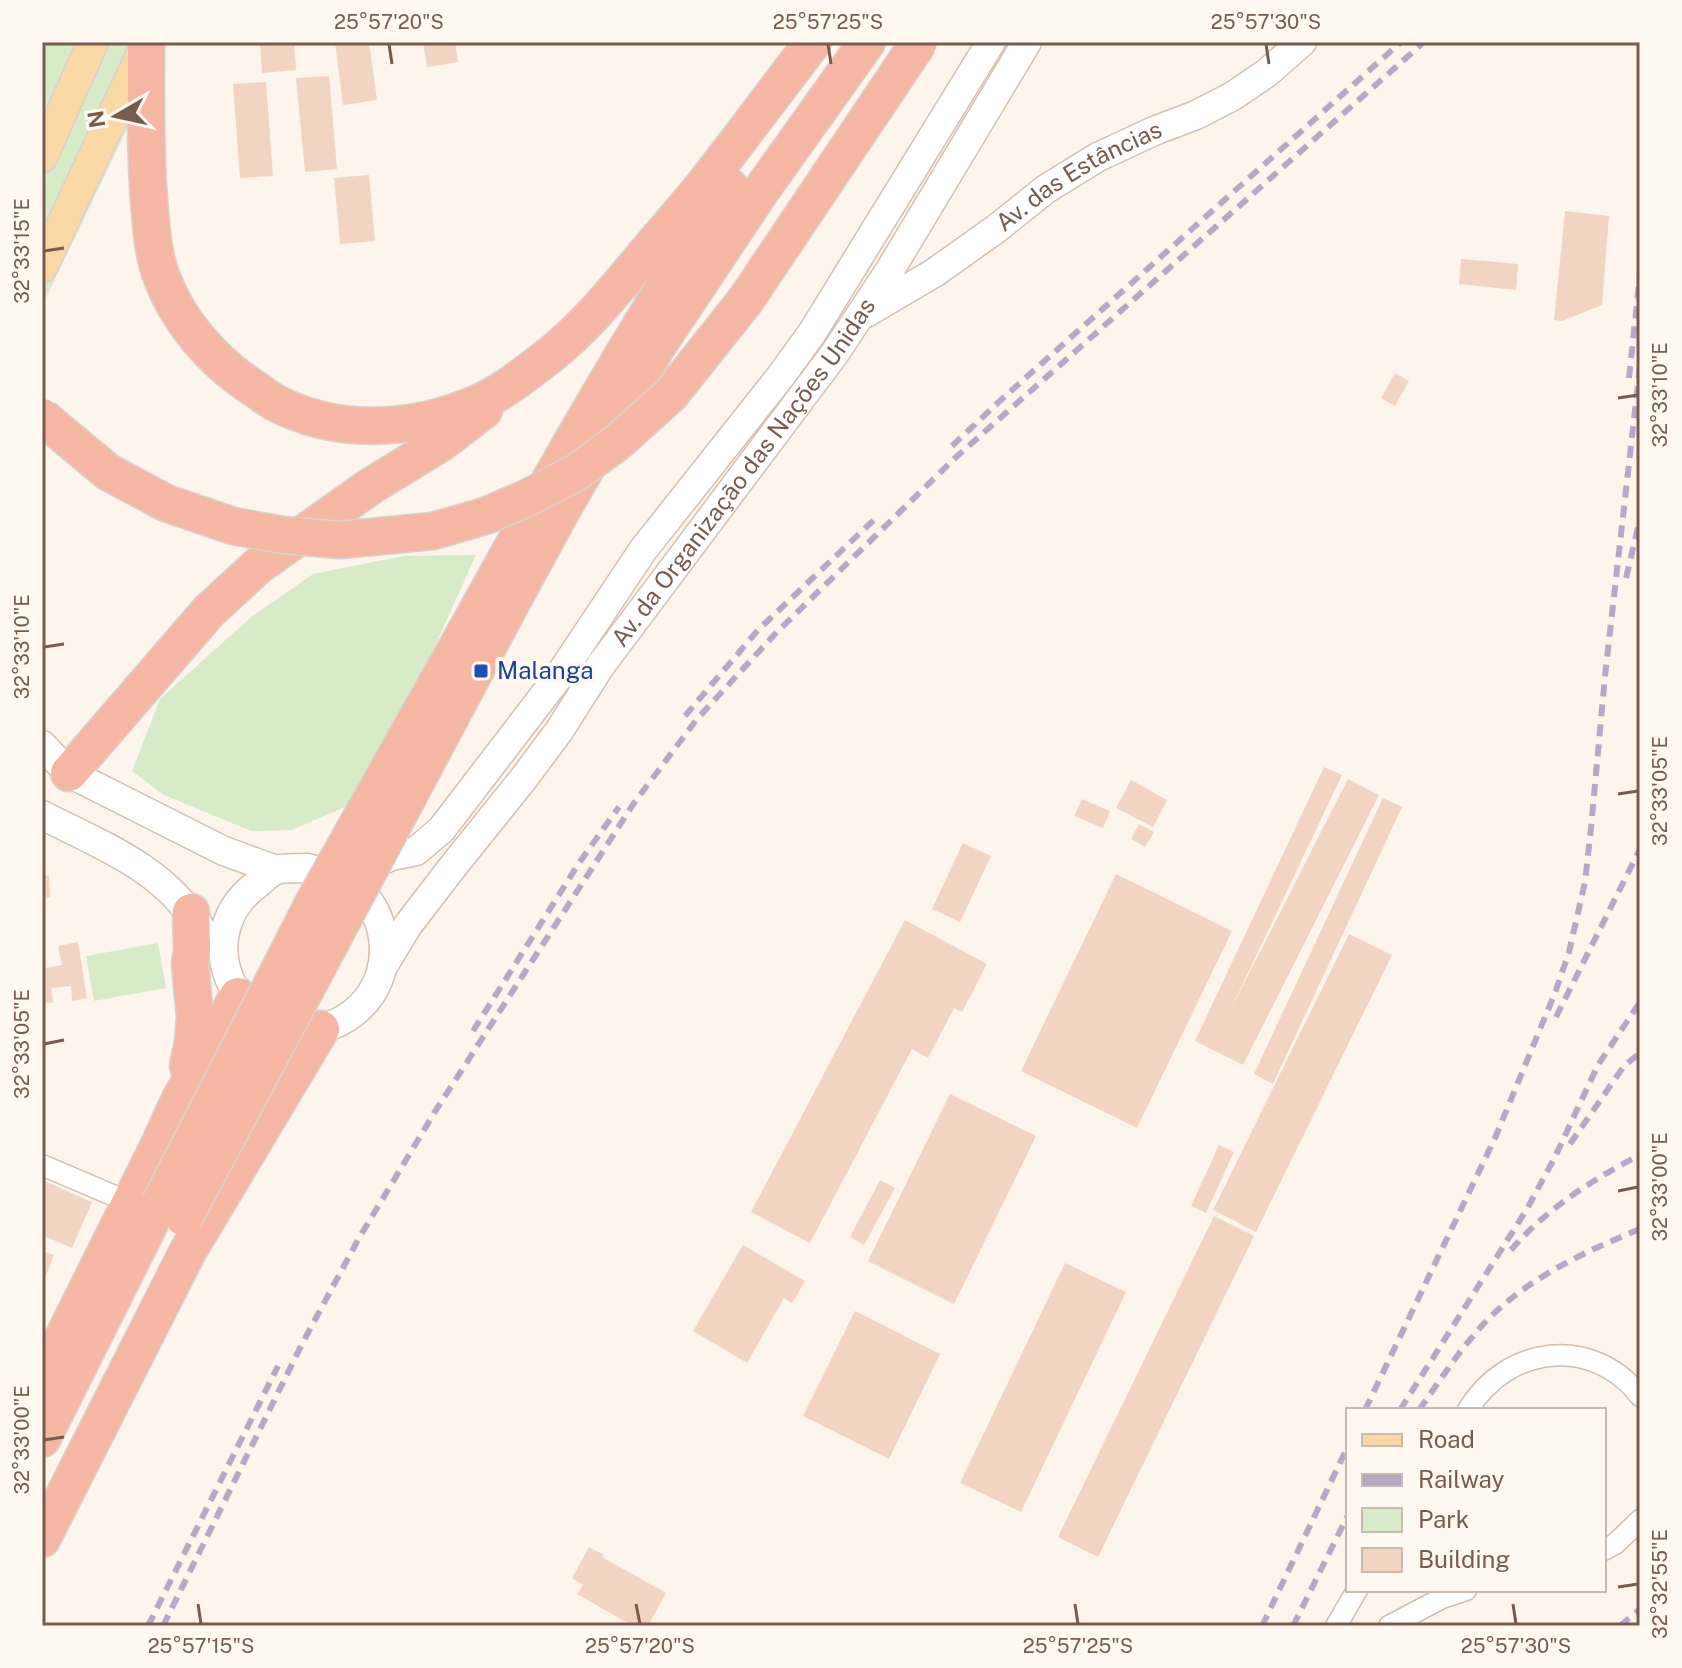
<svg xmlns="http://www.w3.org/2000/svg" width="1682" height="1668" font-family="'Public Sans',sans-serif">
	<rect width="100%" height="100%" fill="#fdf5eb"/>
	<path fill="#d8ebc9" d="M48 42H169L42 306V55Z
		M476 555 385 757 347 806 292 830 251 831 164 795 132 771 160 699 251 617 313 574 404 556Z
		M158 943 166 988 94 1001 86 956Z"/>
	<path fill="#f2d4c3" d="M260 42H294L296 70 262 73Z
		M335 42H369L377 100 343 105Z
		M423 42H455L458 62 427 67Z
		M329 76 337 169 305 172 296 78Z
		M266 82 273 176 240 178 233 84Z
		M369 175 375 241 340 244 334 178Z
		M1565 211 1609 216 1602 305 1562 321 1554 320Z
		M1461 259 1518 264 1516 290 1459 284Z
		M1395 373 1409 381 1395 406 1381 398Z
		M1324 767 1342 775 1230 1011 1348 779 1379 795 1243 1065 1195 1041Z
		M1131 780 1167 800 1153 827 1116 808Z
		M1383 798 1402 807 1273 1084 1254 1074Z
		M1082 799 1110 811 1103 828 1074 816Z
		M1139 824 1154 832 1145 847 1131 839Z
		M963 843 991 856 960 922 932 909Z
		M1116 874 1232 931 1137 1128 1021 1071Z
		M49 875 50 897 42 900V876Z
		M905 920 987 964 962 1012 954 1008 928 1058 912 1049 810 1243 751 1212Z
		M1349 934 1392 955 1256 1232 1213 1210Z
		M78 942 87 998 72 1001 71 986 51 988 53 1002 42 1004V965L45 964V968L62 965 58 946Z
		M950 1094 1036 1136 954 1304 868 1261Z
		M1219 1145 1234 1152 1206 1213 1191 1206Z
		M42 1180 92 1202 72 1248 42 1235Z
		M880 1180 895 1188 864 1245 850 1237Z
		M1214 1216 1254 1236 1098 1557 1058 1537Z
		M743 1245 805 1281 792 1303 784 1298 747 1363 693 1331Z
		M42 1251 54 1255 42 1286Z
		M1065 1263 1126 1292 1021 1512 960 1483Z
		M855 1311 940 1354 889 1459 803 1416Z
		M589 1547 604 1555 602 1557 666 1593 648 1626H633L577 1594 583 1585 572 1578Z"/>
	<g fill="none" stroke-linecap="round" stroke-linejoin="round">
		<g stroke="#d0bdb0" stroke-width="23">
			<path id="street" d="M42 1165 131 1203
				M1468 1410C1507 1345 1593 1335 1640 1396
				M1604 1550 1615 1544 1640 1520
				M1336 1626 1357 1590
				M1389 1626 1442 1598 1466 1590"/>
		</g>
		<g stroke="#d5bfb0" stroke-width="31">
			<g id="secondary">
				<path id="s1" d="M866 313 934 273 996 229 1046 189 1098 157 1154 131 1196 115 1233 96 1268 72 1302 42"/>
				<path d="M42 745 69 773 224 851 276 870"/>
				<path d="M42 815C103 846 164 868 201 929"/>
				<path d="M307 868C318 871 332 873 342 878 384 900 396 956 371 994 358 1013 338 1026 316 1029 233 1039 189 935 256 885 262 880 270 872 276 870 285 867 298 869 307 868Z"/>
				<path d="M363 868 392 856 416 851 441 830 559 676 643 550 780 377 812 333 991 42"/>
				<path id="s2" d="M382 968 408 925 451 869 524 778 559 731 601 665 835 353 890 270 1027 42"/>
			</g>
		</g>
		<g stroke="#d9d1cd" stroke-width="33">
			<path id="primary" d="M42 157 93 42
				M42 267 145 47"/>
		</g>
		<g stroke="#d9d1cd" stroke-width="39">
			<path id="highway" d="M146 44C146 100 145 157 150 213 152 235 154 258 162 278 178 321 212 360 249 385 257 390 265 397 274 402 337 436 414 431 478 403 502 393 528 372 549 356 587 326 617 288 648 251 666 230 685 208 703 186 740 139 776 90 813 42
				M485 597C562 457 641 319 729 186
				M508 609 563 508 658 345 758 195 867 42
				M69 773 209 611 259 565 371 486 441 443 484 410
				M188 1066 193 1043 195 1017 190 964 192 950 191 912
				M42 1380 159 1145 180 1099 238 996
				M42 1439 159 1205
				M42 1539 188 1251 321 1029"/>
		</g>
		<use href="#street" stroke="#fff" stroke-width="20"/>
		<use href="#secondary" stroke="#fff" stroke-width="28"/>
		<use href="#primary" stroke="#fad8a5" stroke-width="30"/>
		<use href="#highway" stroke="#f6b6a4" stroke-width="36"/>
		<path stroke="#b8a8c8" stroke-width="6" stroke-dasharray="12 8" stroke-linecap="butt" d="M1629 378 1640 275
			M952 446 1002 399 1401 42
			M1626 578 1640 519
			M685 716 758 630 879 515
			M1556 1017 1640 849
			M473 1031 579 863 619 807
			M1570 1144 1624 1066 1640 1053
			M1511 1250C1545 1210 1593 1179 1640 1155
			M1365 1410 1495 1138 1555 993 1569 952 1585 882 1591 828 1605 676 1640 366
			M1400 1410 1527 1209 1555 1157 1598 1065 1640 1002
			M1419 1410C1437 1385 1454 1358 1474 1335 1515 1284 1581 1253 1640 1229
			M148 1626 278 1366
			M163 1626 302 1344 359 1238 436 1110 634 803 697 719 775 634 954 459 1424 42
			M1262 1626 1348 1446
			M1293 1626 1348 1515
			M1620 1626 1640 1609"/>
		<g stroke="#d9d1cd" stroke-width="39" stroke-linecap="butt">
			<path id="highway-bridge" d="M42 417 108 472 166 503 233 526 283 535 340 540 433 531 485 516 525 499 577 472 619 441 671 394 745 301 919 42
				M159 1205 314 902 485 597
				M184 1218 508 609"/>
		</g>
		<use href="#highway-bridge" stroke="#f6b6a4" stroke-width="36"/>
	</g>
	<path fill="none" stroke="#795b4d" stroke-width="3" d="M389 44 392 64M828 44 831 64M1266 44 1269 64M44 251 64 248M1618 398 1638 395M44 647 64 644M1618 794 1638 791M44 1044 64 1040M1618 1191 1638 1187M44 1440 64 1437M1618 1587 1638 1584M198 1604 201 1624M636 1604 640 1624M1075 1604 1078 1624M1513 1604 1516 1624"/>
	<rect fill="#1a4fb4" stroke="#fff9f2" stroke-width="3" x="473" y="663" width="16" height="16" rx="4"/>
	<g text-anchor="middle" stroke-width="8" stroke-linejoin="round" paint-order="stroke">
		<g font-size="24" fill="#795b4d" stroke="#fff9f2">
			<text dy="8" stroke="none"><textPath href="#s1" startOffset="254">Av. das Estâncias</textPath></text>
			<text dy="8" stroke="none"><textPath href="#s2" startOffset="614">Av. da Organização das Nações Unidas</textPath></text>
		</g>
		<g font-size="24" fill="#164399" stroke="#fff9f2" text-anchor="start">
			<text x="497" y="679">Malanga</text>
		</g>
	</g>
	<rect width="1682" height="1668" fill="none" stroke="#fff9f2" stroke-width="88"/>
	<rect x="1346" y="1408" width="260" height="184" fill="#fff9f2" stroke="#c9bab0" stroke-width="2"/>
	<rect x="1362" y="1434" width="40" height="12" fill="#fad8a5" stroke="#c9bab0" stroke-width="2"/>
	<text x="1418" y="1448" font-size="24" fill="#795b4d">Road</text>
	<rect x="1362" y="1474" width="40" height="12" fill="#b8a8c8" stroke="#c9bab0" stroke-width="2"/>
	<text x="1418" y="1488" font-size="24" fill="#795b4d">Railway</text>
	<rect x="1362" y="1508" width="40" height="24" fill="#d8ebc9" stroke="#c9bab0" stroke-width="2"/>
	<text x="1418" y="1528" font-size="24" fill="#795b4d">Park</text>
	<rect x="1362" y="1548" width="40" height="24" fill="#f2d4c3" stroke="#c9bab0" stroke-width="2"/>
	<text x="1418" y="1568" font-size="24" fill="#795b4d">Building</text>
	<g transform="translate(116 116) rotate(261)" stroke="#fff9f2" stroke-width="6" paint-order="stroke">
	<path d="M0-6L14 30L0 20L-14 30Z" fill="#795b4d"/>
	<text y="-12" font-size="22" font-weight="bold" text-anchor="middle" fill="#795b4d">N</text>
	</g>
	<rect x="44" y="44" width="1594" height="1580" fill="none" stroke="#795b4d" stroke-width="3"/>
	<g font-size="20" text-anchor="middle" fill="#795b4d">
		<text x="389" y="29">25°57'20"S</text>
		<text x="828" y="29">25°57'25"S</text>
		<text x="1266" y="29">25°57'30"S</text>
		<text transform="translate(22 251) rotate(-90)" y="7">32°33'15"E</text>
		<text transform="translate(1660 395) rotate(-90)" y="7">32°33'10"E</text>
		<text transform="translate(22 647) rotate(-90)" y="7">32°33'10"E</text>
		<text transform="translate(1660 791) rotate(-90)" y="7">32°33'05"E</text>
		<text transform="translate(22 1044) rotate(-90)" y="7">32°33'05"E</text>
		<text transform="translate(1660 1187) rotate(-90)" y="7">32°33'00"E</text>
		<text transform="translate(22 1440) rotate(-90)" y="7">32°33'00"E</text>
		<text transform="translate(1660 1584) rotate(-90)" y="7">32°32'55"E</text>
		<text x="201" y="1653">25°57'15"S</text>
		<text x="640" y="1653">25°57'20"S</text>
		<text x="1078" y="1653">25°57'25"S</text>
		<text x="1516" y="1653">25°57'30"S</text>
	</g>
</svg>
